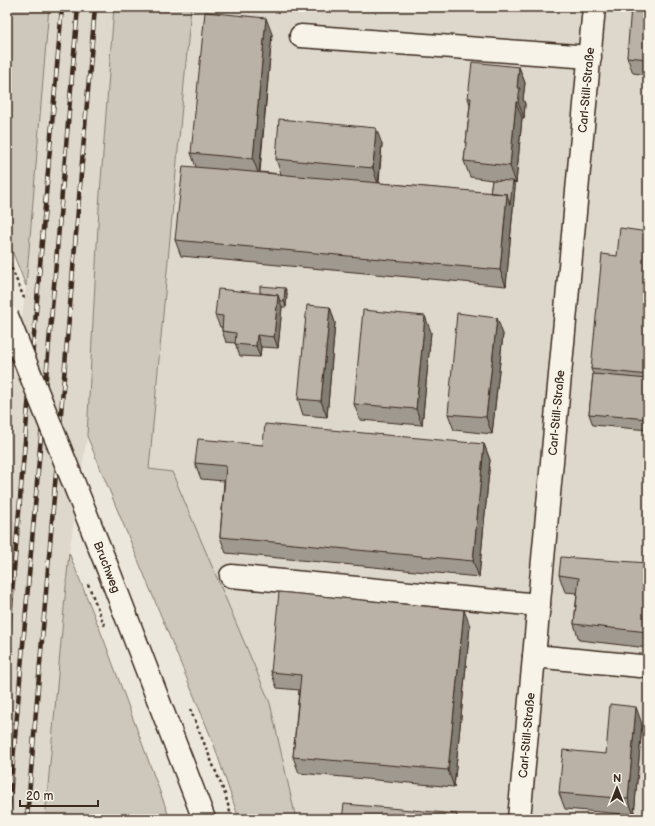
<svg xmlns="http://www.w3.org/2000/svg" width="655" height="826" font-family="'Balsamiq Sans',sans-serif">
	<rect width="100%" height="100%" fill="#ece7dc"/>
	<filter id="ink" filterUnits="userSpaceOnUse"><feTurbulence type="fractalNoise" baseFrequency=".025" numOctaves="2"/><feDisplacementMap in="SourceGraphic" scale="8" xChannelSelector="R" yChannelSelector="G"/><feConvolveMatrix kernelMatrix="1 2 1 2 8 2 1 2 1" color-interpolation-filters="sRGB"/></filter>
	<g filter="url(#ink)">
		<path fill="#ddd7cc" d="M49 7H114L99 207 87 436 69 553 45 819H7V436L26 286Z
			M191 7H648V819H296L270 703 149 469Z"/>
		<path fill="#cec8bc" stroke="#84796d" d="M7 7H49L26 286 7 238Z
			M114 7H191L149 469 172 472 270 703 296 819H239L213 742 87 436 99 207Z
			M7 395 10 402 7 436Z
			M69 553 104 640 170 819H45Z"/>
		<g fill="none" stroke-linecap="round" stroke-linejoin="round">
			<g stroke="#3b2a1e" stroke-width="25">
				<g id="minor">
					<path d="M301 36 590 57"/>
					<path d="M108 569 204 819"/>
					<path d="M231 576 539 605"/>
					<path d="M534 656 640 666"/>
					<path id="s1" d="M519 819 594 7"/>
				</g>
			</g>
			<path stroke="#3b2a1e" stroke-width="2.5" stroke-dasharray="3 3" stroke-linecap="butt" d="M190 709 225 794 232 819"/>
			<use href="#minor" stroke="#f7f3e8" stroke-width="22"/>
			<g stroke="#3b2a1e" stroke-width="4.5">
				<path id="rail" d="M7 652 62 7
					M8 819 78 7
					M27 819 95 7"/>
			</g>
			<use href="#rail" stroke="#f7f3e8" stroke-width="3" stroke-dasharray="9" stroke-linecap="butt"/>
			<g stroke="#3b2a1e" stroke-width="25" stroke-linecap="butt">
				<path id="minor-bridge" d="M7 316 108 569"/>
			</g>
			<path stroke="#3b2a1e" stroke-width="2.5" stroke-dasharray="3 3" stroke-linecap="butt" d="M7 257 24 298
				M88 584 105 627"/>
			<use href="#minor-bridge" stroke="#f7f3e8" stroke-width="22"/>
		</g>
		<path fill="#a09990" stroke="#3b2a1e" d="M516 7H534V9Z
			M648 7V75L633 73 627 57Z
			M272 34 260 172 281 174 276 159 382 144 379 183 490 193 492 180 470 177 464 161 470 105 468 98 519 67 525 83 523 99 525 104 524 118H522L516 183 513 182 515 187 506 286 181 256 175 240 196 167 191 153Z
			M648 232V430L593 425 589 414 593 374 591 369 617 256Z
			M285 288 287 293 286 307H282L278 348 261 347 260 357 240 356 235 343 226 342 222 331V327H220L215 315 260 293Z
			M330 307 335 323 327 417 303 415 298 399Z
			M431 332 422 425 360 420 354 404Z
			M503 334 492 434 454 430 448 414Z
			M484 444 490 460 479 577 226 553 220 537 224 481 201 479 195 463 263 445Z
			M648 563V648L579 640 574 624 577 593 565 592 559 575Z
			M470 626 454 787 299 773 293 757 299 690 277 688 271 672Z
			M642 724 634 815 565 809 559 793Z"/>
		<path fill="#827d75" stroke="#3b2a1e" d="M266 18 272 34 259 175 253 159Z
			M519 67 525 83 523 99 525 104 524 118 518 102 517 88Z
			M516 102 522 118 516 183 510 166Z
			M376 128 382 144 378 184 373 168Z
			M513 181 515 187 506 286 500 270 507 194Z
			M285 288 287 293 286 307 284 301Z
			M278 295 282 307 278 348 274 337Z
			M330 307 335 323 327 417 321 401Z
			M425 316 431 332 422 425 416 409Z
			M497 318 503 334 492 434 486 417Z
			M257 335 261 347 260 357 256 346Z
			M484 444 490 460 479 577 473 561Z
			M464 610 470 626 454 787 448 770Z
			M636 707 642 724 634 815 628 799Z"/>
		<path fill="#bab2a7" stroke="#3b2a1e" d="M631 7H648V59L627 57Z
			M205 12 266 18 253 159 191 153Z
			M472 62 519 67 517 88H520L518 102H516L510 166 464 161 471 98H468Z
			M279 119 376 128 373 168 276 159Z
			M183 166 507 194 500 270 175 240Z
			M492 180 513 181 510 205 507 194 490 193Z
			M620 228 648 232V375L591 369 602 254 617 256Z
			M260 286 285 288 284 301H280L278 295 260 293Z
			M218 289 278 295 274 337 257 335 256 346 235 344 236 333 222 331 223 316 215 315Z
			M307 305 330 307 321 401 298 399Z
			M363 310 425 316 416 409 354 404Z
			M457 313 497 318 486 417 448 414Z
			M593 374 648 379V419L589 414Z
			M265 424 484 444 473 561 220 537 226 466 195 463 198 439 263 445Z
			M561 557 648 563V632L574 624 579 578 559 575Z
			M279 592 464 610 448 770 293 757 301 675 271 672Z
			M610 704 636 707 628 799 559 793 563 750 606 754Z
			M344 804 457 814 456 819H342Z"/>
	</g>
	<g text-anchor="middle" stroke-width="4" stroke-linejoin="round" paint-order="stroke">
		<g font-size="12" fill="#3b2a1e" stroke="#f7f3e8">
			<text dy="4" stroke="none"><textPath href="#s1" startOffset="732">Carl-Still-Straße</textPath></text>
			<text dy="4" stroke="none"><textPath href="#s1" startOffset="408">Carl-Still-Straße</textPath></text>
			<text transform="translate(107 567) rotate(69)" y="4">Bruchweg</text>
			<text dy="4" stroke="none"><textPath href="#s1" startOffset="84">Carl-Still-Straße</textPath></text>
		</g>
	</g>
	<rect width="655" height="826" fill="none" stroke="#f7f3e8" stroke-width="24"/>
	<rect x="12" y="12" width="631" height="802" fill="none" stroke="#3b2a1e" stroke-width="1.5" filter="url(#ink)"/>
	<g transform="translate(617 788)" stroke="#f7f3e8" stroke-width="3" paint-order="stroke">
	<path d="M0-3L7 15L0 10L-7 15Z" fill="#3b2a1e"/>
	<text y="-6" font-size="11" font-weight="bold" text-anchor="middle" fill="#3b2a1e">N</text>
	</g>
	<path d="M20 800v6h78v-6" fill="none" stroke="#3b2a1e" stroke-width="2"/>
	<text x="26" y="800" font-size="12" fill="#3b2a1e" stroke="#f7f3e8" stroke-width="3" paint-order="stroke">20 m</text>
</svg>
